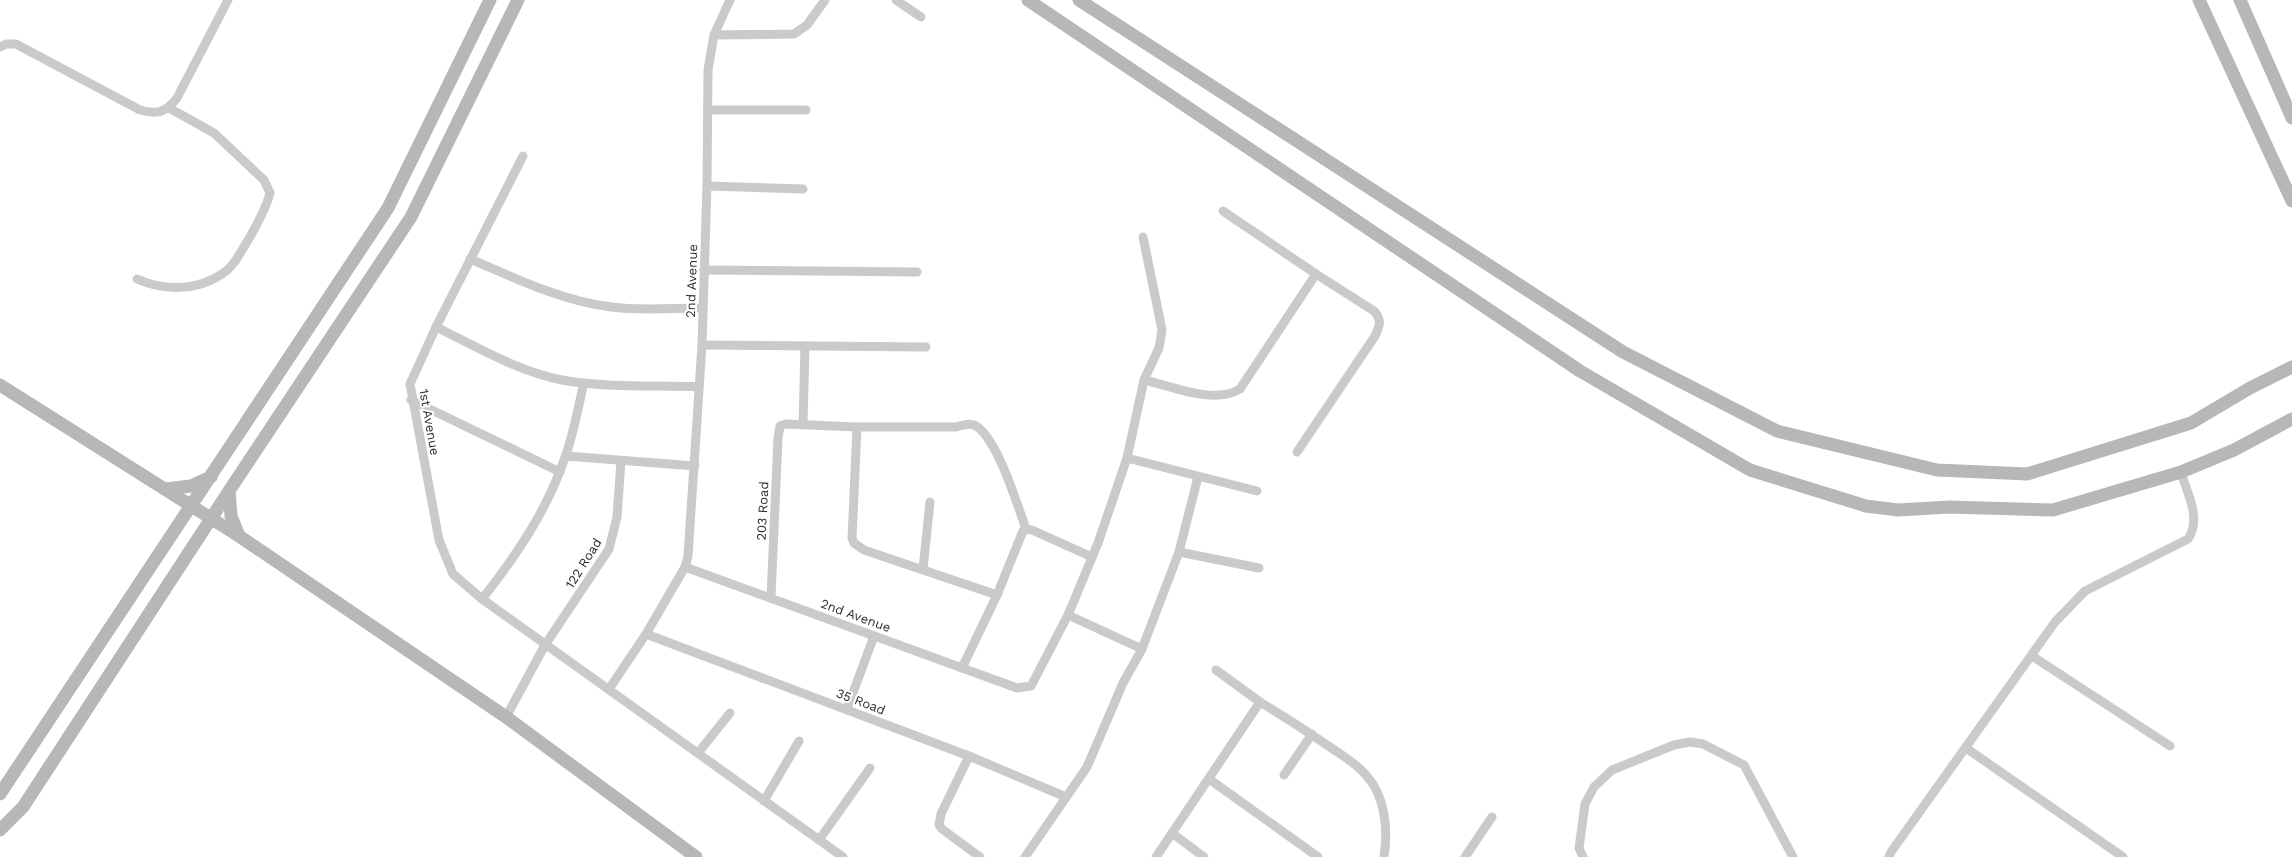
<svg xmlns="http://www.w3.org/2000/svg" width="2292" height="857" viewBox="0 0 2292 857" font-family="'Work Sans',sans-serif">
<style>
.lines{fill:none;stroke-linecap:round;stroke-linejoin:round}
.street{stroke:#cacaca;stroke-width:9}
.secondary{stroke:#b7b7b7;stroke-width:13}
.labels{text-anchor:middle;stroke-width:4;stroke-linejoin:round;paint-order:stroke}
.street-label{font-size:13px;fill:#2d2d2d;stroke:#fff}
</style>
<rect width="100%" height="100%" fill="#fff"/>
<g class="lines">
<g class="street">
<polyline points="896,0 921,17"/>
<polyline points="714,35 794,34 807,25 825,0"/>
<path d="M0 47 6 44H16L140 110C158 115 166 112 177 98L228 0"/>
<polyline points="708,110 806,110"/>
<polyline points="523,156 436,327 410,384 439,540 453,574 482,599 843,857"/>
<polyline points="707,186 803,189"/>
<path d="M1223 211 1316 274 1374 311C1382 320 1380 325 1375 336L1297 452"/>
<path d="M470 259C515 278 562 301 611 307 640 311 672 308 702 308"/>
<polyline points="704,270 917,272"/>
<path d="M137 279C164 291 197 291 222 274 235 266 242 249 250 237 258 222 266 209 270 193L264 180 214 133 169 108"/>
<path d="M436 327C477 347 517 371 562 380 606 388 654 385 699 387"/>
<polyline points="702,345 926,347"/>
<path d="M1144 380C1172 386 1214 405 1240 389L1316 274"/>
<polyline points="411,400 560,472"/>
<polyline points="803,425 805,346"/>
<polyline points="857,427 852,538 854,543 864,550 997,595"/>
<polyline points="566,456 695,466"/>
<polyline points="1127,458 1257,491"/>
<polyline points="1179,552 1259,568"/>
<polyline points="685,567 1017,688 1031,686 1068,615 1098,543 1127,458 1144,380 1159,348 1162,330 1143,237"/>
<polyline points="923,569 930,502"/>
<path d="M771 597 778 438 780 426 786 424 857 427H956C963 425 968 423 974 425 996 434 1018 507 1026 529"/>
<path d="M482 599C516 556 548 509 565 457 574 433 578 407 584 383"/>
<polyline points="1068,615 1142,649"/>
<polyline points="646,634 969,756 1066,797"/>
<polyline points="2032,656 2170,746"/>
<polyline points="962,668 997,595 1023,531 1026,529 1032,530 1092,557"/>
<polyline points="609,689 646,634 685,567 688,556 702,345 707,186 708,70 714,35 730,0"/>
<path d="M1260 702C1283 716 1305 730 1327 745 1340 754 1356 763 1366 775 1386 797 1388 830 1384 857"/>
<polyline points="847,709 874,636"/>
<polyline points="506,717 545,645 609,549 617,517 621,461"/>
<polyline points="1966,748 2123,857"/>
<polyline points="698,753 730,713"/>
<polyline points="969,756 941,814 939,825 942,829 980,857"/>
<polyline points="1284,775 1312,734"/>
<polyline points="1209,779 1318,857"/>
<polyline points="764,801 799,741"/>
<polyline points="1172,833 1204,857"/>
<polyline points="819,840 870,768"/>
<polyline points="1025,857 1087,767 1123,683 1142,649 1179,552 1198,477"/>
<polyline points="1156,857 1260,702 1216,670"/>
<polyline points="1465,857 1492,817"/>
<polyline points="1583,857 1579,848 1585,804 1594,787 1612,770 1674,745 1690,742 1703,744 1744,765 1793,857"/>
<path d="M1889 857 1891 852 2055 622 2085 591 2188 539C2202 519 2187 493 2181 472"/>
</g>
<g class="secondary">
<polyline points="1028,0 1580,371 1750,470 1866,506 1898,510 1950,507 2053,510 2181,472 2234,450 2292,419"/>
<polyline points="1079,0 1623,352 1777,431 1937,470 2027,474 2191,423 2250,388 2292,367"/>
<polyline points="2199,0 2292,201"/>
<polyline points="2240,0 2292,118"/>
<polyline points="0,385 239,536 506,717 696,857"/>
<polyline points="166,489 191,486 211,477"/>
<polyline points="229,491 231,516 239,536"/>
<polyline points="0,794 388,208 490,0"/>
<polyline points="0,830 23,807 229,491 411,217 518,0"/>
</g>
</g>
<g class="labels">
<g class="street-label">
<text transform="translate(691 281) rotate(-88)" y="5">2nd Avenue</text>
<text transform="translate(430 422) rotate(80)" y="5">1st Avenue</text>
<text transform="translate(762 511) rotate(-87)" y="5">203 Road</text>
<text transform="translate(583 563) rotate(-58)" y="5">122 Road</text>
<text transform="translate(856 615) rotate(20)" y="5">2nd Avenue</text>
<text transform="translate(861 701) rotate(21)" y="5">35 Road</text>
</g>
</g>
</svg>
